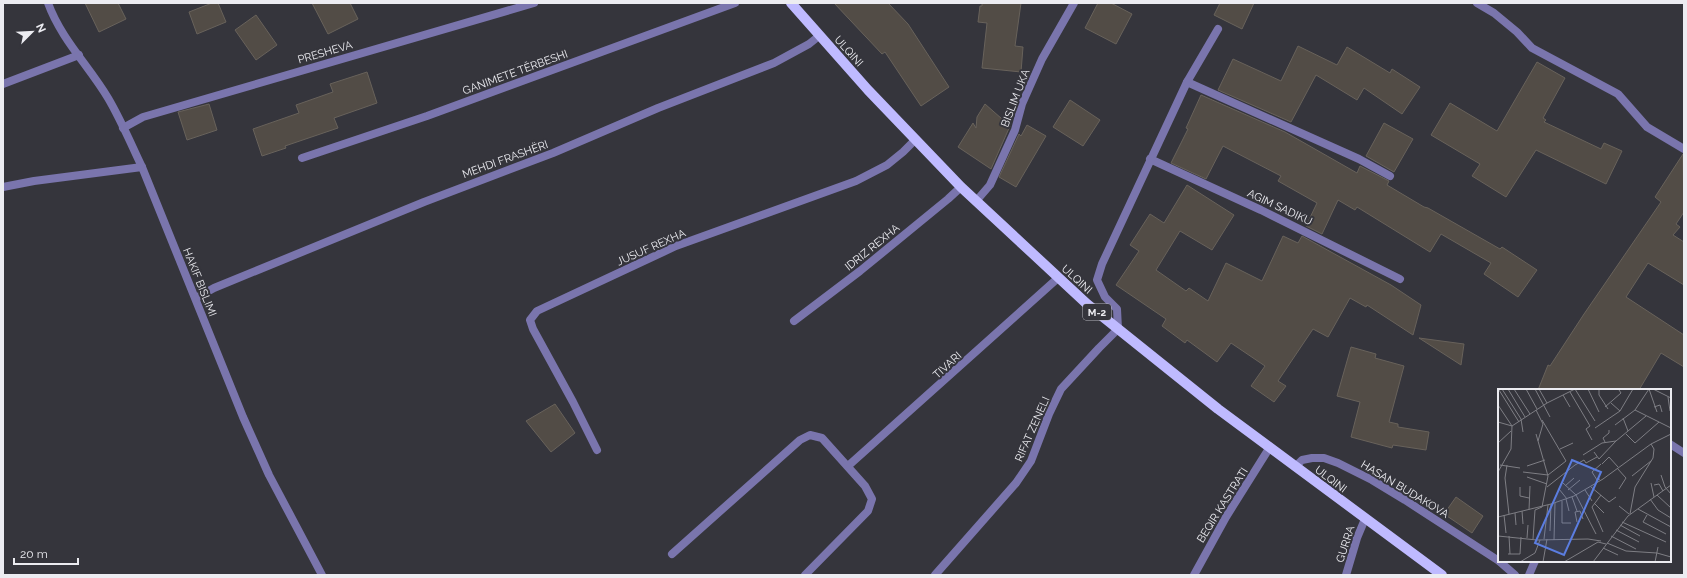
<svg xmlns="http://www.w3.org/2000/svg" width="1687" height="578" viewBox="0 0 1687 578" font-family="Raleway,sans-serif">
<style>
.building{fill:#524c46;stroke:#68625b}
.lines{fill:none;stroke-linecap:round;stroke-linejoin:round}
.minor{stroke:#7a75ad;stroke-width:8}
.primary{stroke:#bfbaff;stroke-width:10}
.labels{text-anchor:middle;stroke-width:4;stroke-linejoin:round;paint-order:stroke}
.shield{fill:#35353c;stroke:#b5b5bb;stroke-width:1}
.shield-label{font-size:10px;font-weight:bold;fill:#ececf1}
.street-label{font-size:11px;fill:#ececf1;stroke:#35353c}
.inset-road{fill:none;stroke:#7e7e84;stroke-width:1}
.view{fill:#5b7de0;fill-opacity:0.15;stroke:#5b7de0;stroke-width:2}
.inset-edge{fill:none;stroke:#ececf1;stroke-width:2}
</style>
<rect width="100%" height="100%" fill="#35353c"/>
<g class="building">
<polygon points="85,3 118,3 126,19 99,32"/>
<polygon points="212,3 218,3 226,22 197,34 189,12"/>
<polygon points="312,3 350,3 358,19 328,34"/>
<polygon points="834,3 888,3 908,24 949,87 921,106 885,52 882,54"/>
<polygon points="982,3 1021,3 1015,46 1023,47 1021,72 982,68 987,23 978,22 980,6 982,6"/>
<polygon points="1098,3 1111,3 1132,14 1116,44 1085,28"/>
<polygon points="1220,3 1254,3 1242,29 1214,15"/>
<polygon points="256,15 277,45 256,60 235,30"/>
<polygon points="1298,46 1337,65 1347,47 1390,73 1392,69 1420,87 1402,114 1364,88 1357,100 1316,75 1291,122 1218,90 1233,59 1281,81"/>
<polygon points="1537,62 1565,78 1543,118 1546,120 1544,122 1601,149 1604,143 1622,151 1606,184 1536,150 1506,197 1472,176 1480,164 1431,135 1450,103 1497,131"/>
<polygon points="367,72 377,103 334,118 338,128 285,146 286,148 262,156 253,129 299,113 296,105 333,92 330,84"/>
<polygon points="1201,95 1285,132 1357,173 1360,166 1389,181 1387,185 1424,207 1428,208 1500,249 1502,247 1537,270 1518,297 1484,274 1491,263 1441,234 1430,252 1357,207 1355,210 1338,200 1322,234 1306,226 1317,203 1278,181 1281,176 1223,146 1206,179 1171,163 1188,129 1186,128"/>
<polygon points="1070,100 1100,120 1083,146 1053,127"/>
<polygon points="209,104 217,130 187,140 178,112"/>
<polygon points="985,104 1010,126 991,169 958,147 973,123 976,128 977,117"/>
<polygon points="1384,123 1413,139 1394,172 1366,156"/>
<polygon points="1027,125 1046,136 1016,187 999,177 1019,134 1021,136"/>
<polygon points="1683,154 1684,212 1676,224 1680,227 1673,235 1684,242 1684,285 1648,263 1626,297 1684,335 1684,367 1661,353 1639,390 1538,390 1548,365 1550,366 1584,314 1661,202 1655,197"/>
<polygon points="1187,185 1234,215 1212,250 1180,231 1156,270 1186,291 1189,288 1208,301 1226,263 1262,281 1283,236 1298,243 1302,236 1391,285 1421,305 1413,335 1367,305 1366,307 1350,298 1328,337 1313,329 1278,381 1286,386 1274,402 1251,386 1265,366 1231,343 1217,362 1187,340 1185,343 1162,326 1166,319 1116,285 1139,251 1130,245 1150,214 1164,223"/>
<polygon points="1419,338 1464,344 1461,365"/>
<polygon points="1351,347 1376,354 1375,358 1404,366 1389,422 1398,424 1398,427 1429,432 1426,450 1393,445 1392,448 1351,437 1360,402 1337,396"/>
<polygon points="555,404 575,433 551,452 526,421"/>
<polygon points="1456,497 1483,516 1472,533 1444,514"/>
</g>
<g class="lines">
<g class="minor">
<path d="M48 3C61 39 89 66 108 98 121 120 131 144 142 167L243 417 269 475 322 575"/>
<polyline points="1477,3 1494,13 1517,32 1532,48 1618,94 1647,127 1684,149"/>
<polyline points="1187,82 1359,159 1390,176"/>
<polyline points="3,84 79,55"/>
<polyline points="123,128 143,117 534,3"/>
<polyline points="302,158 427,116 735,3"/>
<polyline points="1150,159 1261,210 1400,279"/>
<polyline points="3,187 34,181 142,167"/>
<polyline points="977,200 990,185 1015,130 1022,104 1042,59 1074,3"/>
<polyline points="196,298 214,288 424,202 553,153 658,108 774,63 809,44 819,36"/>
<polyline points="794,321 860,271 948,199 961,187"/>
<polyline points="1670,444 1684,453"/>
<polyline points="597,450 573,402 533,329 530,320 537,311 676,246 856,181 887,165 903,152 915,140"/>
<polyline points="848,466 1058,278"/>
<polyline points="1295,467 1302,460 1312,458 1324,458 1338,463 1372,480 1405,500 1499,561"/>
<polyline points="672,554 800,440 810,435 822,438 865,486 872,499 868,511 805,575"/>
<polyline points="1499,561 1515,575"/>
<polyline points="935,575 1016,483 1031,461 1049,414 1061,389 1099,348 1118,329 1117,309 1105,297 1097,280 1102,264 1187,82 1218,29"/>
<polyline points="1194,575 1226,517 1270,447"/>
<polyline points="1346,575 1357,538 1365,519"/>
<polyline points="1529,575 1535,561"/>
</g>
<polyline class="primary" points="791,3 868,90 961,187 1087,304 1218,409 1442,575"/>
</g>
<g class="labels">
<rect class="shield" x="1083" y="304" width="28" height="16" rx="3"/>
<g class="shield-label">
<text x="1097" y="316">M-2</text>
</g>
<g class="street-label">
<text transform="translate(849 51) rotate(48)" y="4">ULQINI</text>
<text transform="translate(325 52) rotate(-16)" y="4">PRESHEVA</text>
<text transform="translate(515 72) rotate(-20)" y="4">GANIMETE TËRBESHI</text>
<text transform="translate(1015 98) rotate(-69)" y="4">BISLIM UKA</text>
<text transform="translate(505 159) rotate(-20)" y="4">MEHDI FRASHËRI</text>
<text transform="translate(1280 207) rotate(25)" y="4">AGIM SADIKU</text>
<text transform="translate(651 247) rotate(-24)" y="4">JUSUF REXHA</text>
<text transform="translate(872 247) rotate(-39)" y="4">IDRIZ REXHA</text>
<text transform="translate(1077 279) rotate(42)" y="4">ULQINI</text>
<text transform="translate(200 282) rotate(68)" y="4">HAKIF BISLIMI</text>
<text transform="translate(947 365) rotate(-42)" y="4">TIVARI</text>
<text transform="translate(1032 429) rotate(-66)" y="4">RIFAT ZENELI</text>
<text transform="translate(1331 479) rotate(37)" y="4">ULQINI</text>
<text transform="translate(1405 489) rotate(31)" y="4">HASAN BUDAKOVA</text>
<text transform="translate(1222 505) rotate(-58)" y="4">BEQIR KASTRATI</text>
<text transform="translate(1345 544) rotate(-72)" y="4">GURRA</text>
</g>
</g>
<g transform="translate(1498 389)">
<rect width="173" height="173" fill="#35353c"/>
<path class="inset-road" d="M4 0 23 30 25 43M10 0 27 28M16 0 32 25M28 0 39 20M37 0 52 28M41 0 49 14M90 0 101 23M101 0V6L110 20M151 0 159 23M155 0 173 9M1 1 21 33M72 3 92 37 88 40 94 51M65 6 72 18M170 8 172 22M113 14 122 22M0 16 14 37M107 18 123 4 121 1M156 18 162 16 164 23M38 21 45 35 40 52M137 21 173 39M137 21 151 0M125 29 130 42M0 33 14 37M117 36 137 21M14 37 49 14 77 0 97 32M97 39 122 22 135 0M128 45 137 54 161 33M107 53 105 49 111 44V41M0 54 13 42M62 60 75 54M96 63 101 70 118 52 148 27M85 66 104 54 118 52M104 75 111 68 120 78M2 76 22 79M9 76 7 89 11 125M29 77 47 71M119 79 128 89 121 100M0 83 13 60 14 37M25 83 50 86 68 72 44 31M163 86 167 98 173 105M134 87 153 72M29 88 49 95M102 90 99 91 94 83 103 75M65 94 78 106 98 145M153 94 156 108M156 96 161 95 165 102M67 97 76 89M22 98V107L31 109M49 98 77 76 86 71 88 74 99 68M93 98 111 113 118 108M61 100 69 110M70 101 82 91M87 101 94 112M103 106 94 118 105 143M159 106 173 119M74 108 79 122M68 110 71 122M152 110 160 121 173 129M64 112V134H73M96 114 106 124M121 117 131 125M140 120 173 138M31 121 32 97M24 122 25 135M17 124 18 136M132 125 137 98 155 69 156 60 153 55M6 126 8 144M149 126 145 133 168 145M0 128 53 115 76 107 105 90 153 55 173 45M79 133 77 123 82 122 85 130M124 133 168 153M122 136 142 147M118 141 141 153M52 142 53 115M0 147 39 151 90 150 103 152M11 147 12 165M113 147 138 160M29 149 30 136M35 150 37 121 44 118 50 87 38 45M46 150 50 116M56 151 57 114M109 154 128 162 159 164 173 168M105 159 120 166M10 165H22L23 148M22 173 37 164 42 151M45 173 49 150M66 173 100 153 108 155M95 173 130 127 173 96M157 173 160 158"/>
<path class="view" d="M74 71 103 83 66 166 37 154Z"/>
<rect width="173" height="173" class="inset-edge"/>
</g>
<rect width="1687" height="578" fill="none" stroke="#ececf1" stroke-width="8"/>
<g transform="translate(32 32) rotate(66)" stroke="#35353c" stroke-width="3" paint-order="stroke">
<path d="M0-3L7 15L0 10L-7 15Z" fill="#ececf1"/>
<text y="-6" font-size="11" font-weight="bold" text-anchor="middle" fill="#ececf1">N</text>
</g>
<path d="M14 558v6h64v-6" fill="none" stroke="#ececf1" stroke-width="2"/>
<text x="20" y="558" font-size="12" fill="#ececf1" stroke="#35353c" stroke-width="3" paint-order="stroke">20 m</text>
</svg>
